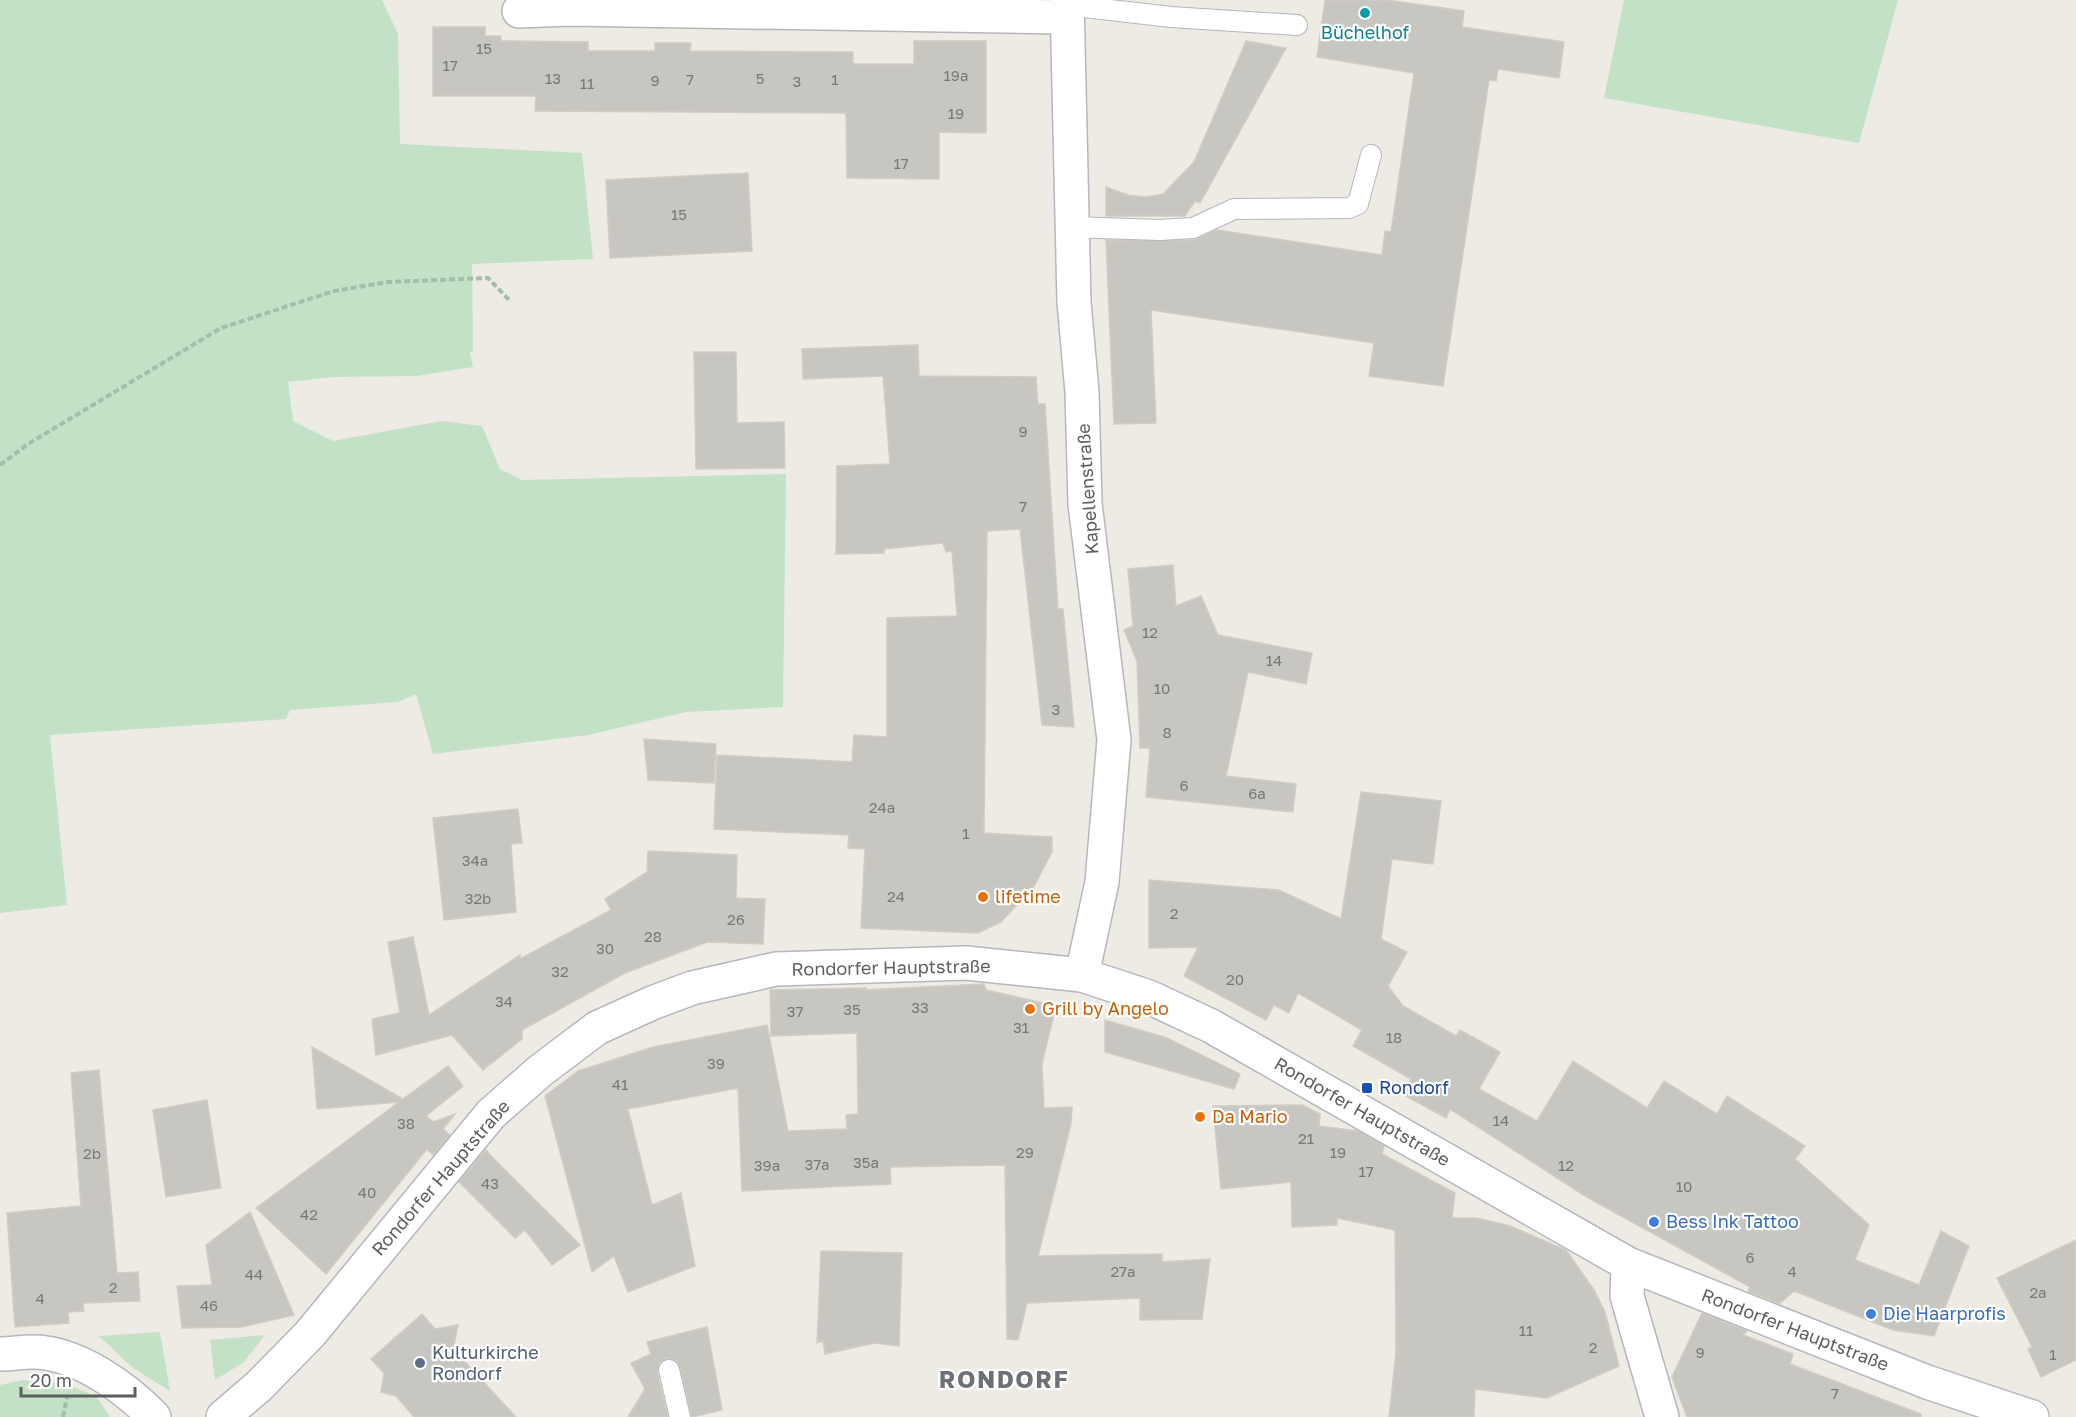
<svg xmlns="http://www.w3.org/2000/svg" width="2076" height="1417" viewBox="0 0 2076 1417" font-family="'Golos Text',sans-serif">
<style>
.green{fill:#c3e1c6}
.building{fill:#c8c6c1;stroke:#d0cdc3;stroke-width:1.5}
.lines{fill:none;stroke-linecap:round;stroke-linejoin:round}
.lane-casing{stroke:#b4b6b9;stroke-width:22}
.street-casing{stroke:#b4b6b9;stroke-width:36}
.secondary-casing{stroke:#b5b7bc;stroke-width:36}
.path{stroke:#9dc1aa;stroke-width:4;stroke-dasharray:6 3;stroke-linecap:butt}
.lane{stroke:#fff;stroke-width:20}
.street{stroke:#fff;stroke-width:33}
.secondary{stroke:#fff;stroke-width:33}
.culture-dot{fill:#0f9aa8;stroke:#fff;stroke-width:2}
.food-dot{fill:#e8710a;stroke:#fff;stroke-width:2}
.transit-dot{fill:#1a4fb4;stroke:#fff;stroke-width:2}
.shop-dot{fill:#3f7fe0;stroke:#fff;stroke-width:2}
.service-dot{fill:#5c6f8a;stroke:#fff;stroke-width:2}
.labels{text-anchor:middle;stroke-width:4.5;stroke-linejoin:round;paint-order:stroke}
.number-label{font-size:15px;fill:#77787a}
.culture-label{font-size:18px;fill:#0d838f;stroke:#fff}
.street-label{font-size:18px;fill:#5c5e63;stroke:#fff}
.food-label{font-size:18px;fill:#c56008;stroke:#fff;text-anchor:start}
.transit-label{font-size:18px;fill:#164399;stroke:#fff;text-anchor:start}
.shop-label{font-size:18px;fill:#366cbe;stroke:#fff;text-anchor:start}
.service-label{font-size:18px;fill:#4e5e75;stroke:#fff;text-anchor:start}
.district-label{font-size:24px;font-weight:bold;letter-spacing:1.5px;fill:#6d7074;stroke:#fff}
</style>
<rect width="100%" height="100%" fill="#edebe4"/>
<g class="green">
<polygon points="0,0 382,0 398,34 400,144 582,153 593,259 472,264 473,351 470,352 473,367 416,376 333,377 288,382 293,421 333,441 441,421 482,426 500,469 522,480 786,474 783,707 686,712 588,735 433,754 416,694 398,702 290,710 286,719 50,735 67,905 0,913"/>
<polygon points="1624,0 1898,0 1859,143 1604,98"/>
<polygon points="160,1332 170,1391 133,1368 99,1336"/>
<polygon points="265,1335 244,1362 215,1380 210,1340"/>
<polygon points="23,1380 67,1384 97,1397 110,1417 0,1417 0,1385"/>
</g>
<g class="building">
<polygon points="1325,0 1387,0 1464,11 1462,27 1564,42 1559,78 1498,69 1496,81 1489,80 1443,386 1369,376 1374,343 1151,310 1156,423 1114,424 1106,240 1194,240 1217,230 1382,255 1385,231 1391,232 1414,73 1317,57"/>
<polygon points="433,27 485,27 485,36 501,36 501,41 588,42 588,51 655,51 655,43 691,43 690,51 853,52 853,64 914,64 914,41 986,41 986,133 939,132 939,179 847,178 846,113 535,111 536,96 433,96"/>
<polygon points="1246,41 1286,48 1200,203 1195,201 1185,216 1106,216 1106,187 1128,195 1145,197 1163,194 1194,162"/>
<polygon points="748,173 752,251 610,258 606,180"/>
<polygon points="918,345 919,376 1036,377 1038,404 1045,404 1058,609 1063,609 1074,727 1042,725 1020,529 987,531 984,833 1052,837 1052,852 1033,888 1001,922 978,933 861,928 865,849 848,848 849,835 714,829 717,755 852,762 854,735 887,737 887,618 957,616 952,551 946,552 943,543 884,549 884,553 836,554 837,466 890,464 883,376 803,379 802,349"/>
<polygon points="694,352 736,352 737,423 784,422 785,468 696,469"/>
<polygon points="1173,565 1176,606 1201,596 1218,635 1312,653 1306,684 1248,672 1226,776 1296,784 1293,812 1146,797 1150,748 1140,748 1137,661 1124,630 1133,626 1128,569"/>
<polygon points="644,739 716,744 714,783 648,780"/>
<polygon points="1361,792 1441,801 1433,864 1392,859 1381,939 1407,952 1388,986 1403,1006 1456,1036 1460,1030 1500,1052 1479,1089 1537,1121 1573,1061 1647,1108 1664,1081 1717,1114 1727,1096 1805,1146 1795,1159 1869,1225 1855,1260 1919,1285 1941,1231 1969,1246 1934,1336 1893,1330 1794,1291 1779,1304 1748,1291 1750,1287 1585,1196 1450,1109 1446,1118 1402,1094 1411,1079 1353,1046 1362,1030 1298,993 1289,1013 1274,1005 1266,1020 1184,976 1198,947 1149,948 1149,880 1279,890 1341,919"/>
<polygon points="518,809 522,843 511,844 516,912 444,920 433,818"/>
<polygon points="648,851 737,855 736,898 765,899 763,944 707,942 625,973 522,1030 522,1039 483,1070 452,1035 376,1055 372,1019 400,1013 388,942 413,937 429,1015 520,955 520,959 611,910 605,899 647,872"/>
<polygon points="984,984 986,990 1056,1006 1042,1064 1044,1108 1072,1107 1071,1124 1038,1256 1162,1254 1162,1262 1210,1259 1202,1319 1140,1320 1140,1298 1027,1303 1018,1340 1007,1339 1005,1165 890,1167 891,1184 742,1191 738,1088 628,1109 652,1205 681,1193 695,1266 628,1292 614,1256 592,1272 545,1096 578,1071 653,1047 767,1025 788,1131 847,1129 846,1115 858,1114 857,1033 771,1036 770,990 867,988 863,990"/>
<polygon points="1105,1020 1167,1038 1240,1074 1234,1089 1105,1052"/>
<polygon points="312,1047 403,1099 448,1066 463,1086 426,1116 433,1122 455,1114 443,1129 450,1135 433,1155 427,1149 326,1274 256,1208 399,1102 317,1109"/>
<polygon points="99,1070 117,1273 138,1272 140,1301 83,1303 84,1311 68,1312 69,1323 15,1327 7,1213 81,1206 71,1073"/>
<polygon points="207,1100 221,1188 166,1197 153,1110"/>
<polygon points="1302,1105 1320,1114 1319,1126 1358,1131 1384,1146 1382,1154 1455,1193 1452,1218 1477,1218 1510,1226 1566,1250 1594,1290 1605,1312 1619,1366 1547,1398 1475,1389 1474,1417 1389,1417 1396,1352 1395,1230 1337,1218 1337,1225 1292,1227 1291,1182 1221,1189 1213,1106"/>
<polygon points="486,1150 495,1160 580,1245 552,1265 525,1230 515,1238 459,1182"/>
<polygon points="250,1212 294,1315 242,1327 182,1328 177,1286 212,1285 206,1245"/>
<polygon points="2076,1240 2076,1360 2041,1377 2028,1349 2032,1347 1997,1278"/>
<polygon points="821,1251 902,1253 899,1346 874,1343 825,1354 823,1341 817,1343"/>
<polygon points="1702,1313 1747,1331 1743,1335 1793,1354 1790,1364 1921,1414 1921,1417 1687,1417 1672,1377"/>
<polygon points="422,1314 435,1329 458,1325 453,1349 516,1417 414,1417 396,1396 381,1392 384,1373 371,1359"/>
<polygon points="707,1327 722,1410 692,1417 680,1367 677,1361 667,1358 660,1362 657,1372 668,1417 628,1417 645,1389 631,1363 651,1354 647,1342"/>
</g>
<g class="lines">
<g class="lane-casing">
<g id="lane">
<polyline points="1067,5 1171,17 1297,25"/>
<polyline points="1071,227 1160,230 1193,228 1234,209 1349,208 1358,204 1371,155"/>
<polyline points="669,1370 680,1417"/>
</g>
</g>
<g class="street-casing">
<g id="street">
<polyline points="519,11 569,9 1066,17"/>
<polyline points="1628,1264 1627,1296 1662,1417"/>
<path d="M0 1354C11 1354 22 1352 33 1352 76 1352 125 1387 154 1417"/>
</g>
</g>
<g class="secondary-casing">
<g id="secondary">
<polyline points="1067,0 1074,302 1082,392 1085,504 1114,740 1102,882 1082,975"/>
<polyline points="223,1417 259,1386 310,1334 491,1114 540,1071 597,1028 652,1003 692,988 776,969 966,963 1082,975 1149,997 1211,1026 1628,1264 1927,1382 2032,1417"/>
</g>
</g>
<g class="path">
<polyline points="0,465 28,444 221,328 334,291 388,282 488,278 511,302"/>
<polyline points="63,1417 67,1397"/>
</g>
<use href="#lane" class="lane"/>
<use href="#street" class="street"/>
<use href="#secondary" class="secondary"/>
</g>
<circle class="culture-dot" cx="1365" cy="13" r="6"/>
<g class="food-dot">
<circle cx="983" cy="897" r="6"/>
<circle cx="1030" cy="1009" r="6"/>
<circle cx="1200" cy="1117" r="6"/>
</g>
<rect class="transit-dot" x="1361" y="1082" width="12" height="12" rx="3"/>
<g class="shop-dot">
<circle cx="1654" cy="1222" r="6"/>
<circle cx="1871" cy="1314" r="6"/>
</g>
<circle class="service-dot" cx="420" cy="1363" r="6"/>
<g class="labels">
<g class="number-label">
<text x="484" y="54">15</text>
<text x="450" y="71">17</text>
<text x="956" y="81">19a</text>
<text x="553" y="84">13</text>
<text x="760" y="84">5</text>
<text x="690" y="85">7</text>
<text x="835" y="85">1</text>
<text x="655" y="86">9</text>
<text x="797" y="87">3</text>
<text x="587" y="89">11</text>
<text x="956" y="119">19</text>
<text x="901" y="169">17</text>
<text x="679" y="220">15</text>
<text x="1023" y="437">9</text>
<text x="1023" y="512">7</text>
<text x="1150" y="638">12</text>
<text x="1274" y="666">14</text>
<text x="1162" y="694">10</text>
<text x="1056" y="715">3</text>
<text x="1167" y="738">8</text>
<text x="1184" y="791">6</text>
<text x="1257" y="799">6a</text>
<text x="882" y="813">24a</text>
<text x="966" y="839">1</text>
<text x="475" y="866">34a</text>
<text x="896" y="902">24</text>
<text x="478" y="904">32b</text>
<text x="1174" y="919">2</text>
<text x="736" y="925">26</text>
<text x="653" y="942">28</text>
<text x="605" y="954">30</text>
<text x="560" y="977">32</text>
<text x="1235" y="985">20</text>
<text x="504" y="1007">34</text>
<text x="920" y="1013">33</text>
<text x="852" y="1015">35</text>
<text x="795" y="1017">37</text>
<text x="1021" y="1033">31</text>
<text x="1394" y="1043">18</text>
<text x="716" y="1069">39</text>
<text x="620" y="1090">41</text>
<text x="1501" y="1126">14</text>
<text x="406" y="1129">38</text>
<text x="1306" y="1144">21</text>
<text x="1025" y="1158">29</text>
<text x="1338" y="1158">19</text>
<text x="92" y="1159">2b</text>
<text x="866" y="1168">35a</text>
<text x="817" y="1170">37a</text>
<text x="767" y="1171">39a</text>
<text x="1566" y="1171">12</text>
<text x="1366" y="1177">17</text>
<text x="490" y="1189">43</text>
<text x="1684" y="1192">10</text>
<text x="367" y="1198">40</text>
<text x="309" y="1220">42</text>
<text x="1750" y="1263">6</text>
<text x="1123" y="1277">27a</text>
<text x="1792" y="1277">4</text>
<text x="254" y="1280">44</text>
<text x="113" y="1293">2</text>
<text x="2038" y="1298">2a</text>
<text x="40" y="1304">4</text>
<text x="209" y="1311">46</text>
<text x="1526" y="1336">11</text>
<text x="1593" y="1353">2</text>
<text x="1700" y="1358">9</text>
<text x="2053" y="1360">1</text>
<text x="1835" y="1399">7</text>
</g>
<g class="culture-label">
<text x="1365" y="39">Büchelhof</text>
</g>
<g class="street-label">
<text transform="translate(1088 489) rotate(-94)" y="6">Kapellenstraße</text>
<text transform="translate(891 968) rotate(-1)" y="6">Rondorfer Hauptstraße</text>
<text transform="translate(1362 1112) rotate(30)" y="6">Rondorfer Hauptstraße</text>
<text transform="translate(441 1178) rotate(-49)" y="6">Rondorfer Hauptstraße</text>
<text transform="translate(1795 1330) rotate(21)" y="6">Rondorfer Hauptstraße</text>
</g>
<g class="food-label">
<text x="995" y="903">lifetime</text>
<text x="1042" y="1015">Grill by Angelo</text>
<text x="1212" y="1123">Da Mario</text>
</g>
<g class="transit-label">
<text x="1379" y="1094">Rondorf</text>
</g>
<g class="shop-label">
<text x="1666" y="1228">Bess Ink Tattoo</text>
<text x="1883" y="1320">Die Haarprofis</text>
</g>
<g class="service-label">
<text x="432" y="1359">Kulturkirche<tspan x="432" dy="21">Rondorf</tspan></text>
</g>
<g class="district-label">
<text x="1004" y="1388">RONDORF</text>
</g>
</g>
<path d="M21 1387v9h114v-9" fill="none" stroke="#5c5e63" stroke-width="3"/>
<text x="30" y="1387" font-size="18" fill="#5c5e63" stroke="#ffffff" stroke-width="4.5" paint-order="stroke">20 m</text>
</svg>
